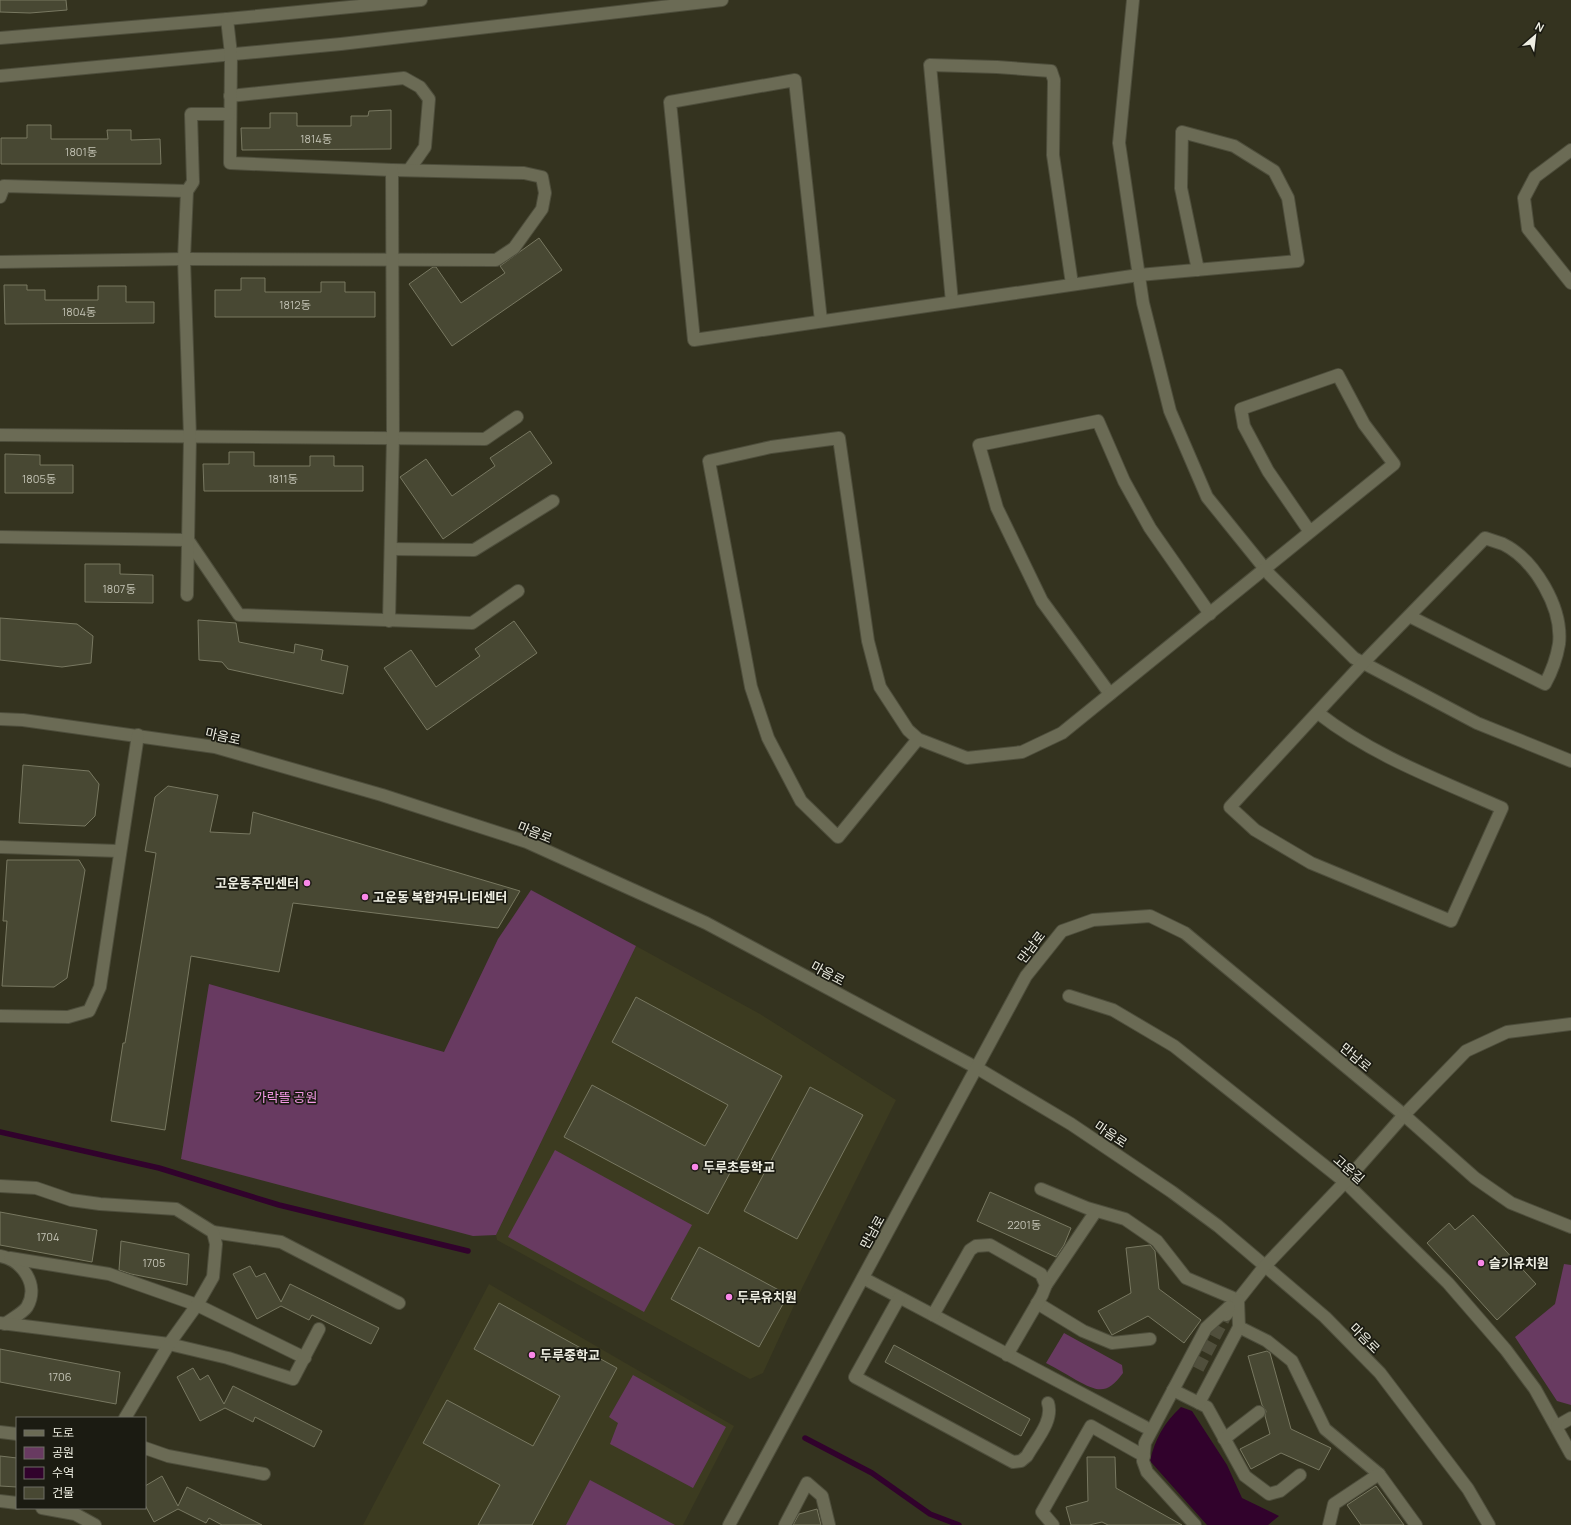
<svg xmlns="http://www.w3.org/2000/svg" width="1571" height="1525" viewBox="0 0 1571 1525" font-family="Manrope,'Noto Sans KR',sans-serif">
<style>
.built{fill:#3c3b20}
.green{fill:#683a61}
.water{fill:#31022c}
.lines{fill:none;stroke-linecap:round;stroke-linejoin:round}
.stream{stroke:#31022c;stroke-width:5.5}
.building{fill:#484833;stroke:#787861}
.minor-tunnel{stroke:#504f3c;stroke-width:12;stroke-dasharray:12 6;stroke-linecap:butt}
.minor-casing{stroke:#4e4e3c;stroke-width:14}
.minor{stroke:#6b6b55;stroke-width:12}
.poi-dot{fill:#f987e8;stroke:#1b1b12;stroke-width:1.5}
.labels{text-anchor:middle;stroke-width:3.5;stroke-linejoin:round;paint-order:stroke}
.number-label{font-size:11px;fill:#c4c4b6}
.street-label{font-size:13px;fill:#eeeee2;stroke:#1b1b12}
.poi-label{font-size:13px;font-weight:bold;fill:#eeeee2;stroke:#1b1b12;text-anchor:start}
.park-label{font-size:13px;fill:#f599e6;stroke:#1b1b12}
</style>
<rect width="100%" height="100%" fill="#34331f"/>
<g class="built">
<polygon points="636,946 760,1014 896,1100 803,1286 763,1373 750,1379 497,1240 496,1235"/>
<polygon points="489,1284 734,1426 683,1525 363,1525"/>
</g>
<g class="green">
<polygon points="531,890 636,946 496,1235 473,1236 181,1159 209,984 444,1052 498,939"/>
<polygon points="555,1150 692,1225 644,1312 508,1237"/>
<polygon points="1564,1264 1571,1265 1571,1405 1557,1401 1515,1337 1555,1304"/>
<path d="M1064 1333 1122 1365 1123 1373C1107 1395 1098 1392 1076 1380 1066 1374 1056 1368 1046 1363Z"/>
<polygon points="633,1375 726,1427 693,1488 610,1444 618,1423 609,1417"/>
<polygon points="590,1480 675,1525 566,1525"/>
</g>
<path class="water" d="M1181 1407 1192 1411 1227 1465 1242 1498 1279 1516 1268 1525H1207L1150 1461C1155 1439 1164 1423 1181 1407Z"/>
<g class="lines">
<g class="stream">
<polyline points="0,1132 159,1168 279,1205 468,1251"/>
<polyline points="805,1438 872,1473 930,1514 959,1525"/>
</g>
</g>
<g class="building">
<polygon points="0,0 66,0 67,10 30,13 0,12"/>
<polygon points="391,110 391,149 242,150 241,128 270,128 270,113 297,113 297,126 351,126 351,116 368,116 369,111"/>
<polygon points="27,125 51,125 51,139 108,139 107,130 131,130 131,140 160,139 161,164 1,164 1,138 27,138"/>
<polygon points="539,238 562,270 452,346 409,284 433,267 436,267 461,303 505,273 500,266"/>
<polygon points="241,278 265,278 265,292 321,292 321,282 345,282 345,292 375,292 375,317 215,317 215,290 241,290"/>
<polygon points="4,285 27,285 27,290 45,290 45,300 98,300 98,286 126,286 126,302 154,302 154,323 5,324"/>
<polygon points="530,431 552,463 443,539 400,477 426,459 452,496 495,466 490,458"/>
<polygon points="229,452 254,452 254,466 310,466 310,456 334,456 334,466 363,466 363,491 204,491 203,464 229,464"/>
<polygon points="5,454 40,455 40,465 73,465 73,493 5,493"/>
<polygon points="85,564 120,564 120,574 153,575 153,603 85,602"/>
<polygon points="0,618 77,624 93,636 91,663 62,667 0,660"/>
<polygon points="198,620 236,623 239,642 294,653 295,644 323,650 321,660 348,666 343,694 228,669 222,662 199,660"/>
<polygon points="514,621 537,653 427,730 384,668 411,650 436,687 480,656 475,649"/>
<polygon points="23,765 89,771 99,784 95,816 85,826 19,823"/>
<polygon points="168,786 218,795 210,832 250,834 253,812 520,891 498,928 293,903 279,972 191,956 165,1130 111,1121 123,1043 125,1043 156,853 145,851 155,797"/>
<polygon points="7,860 79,860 85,870 67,978 54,987 2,986 7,921 3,921"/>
<polygon points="636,997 782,1076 708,1214 564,1137 592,1085 705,1146 728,1105 612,1042"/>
<polygon points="810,1087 863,1115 797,1239 744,1211"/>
<polygon points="990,1192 1071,1228 1064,1245 1056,1257 977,1221"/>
<polygon points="0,1212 97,1230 92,1262 0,1245"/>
<polygon points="1473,1215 1536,1284 1497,1320 1427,1243 1449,1223 1455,1230"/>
<polygon points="121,1241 189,1254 187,1285 131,1274 119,1270"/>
<polygon points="1150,1245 1155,1251 1159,1289 1201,1320 1184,1343 1148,1316 1112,1335 1098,1311 1131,1293 1126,1248"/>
<polygon points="699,1247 788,1295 759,1347 671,1299"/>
<polygon points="250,1266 256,1277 265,1273 281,1302 290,1284 379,1328 371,1344 312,1315 309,1320 281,1306 257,1319 233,1274"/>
<polygon points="499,1303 617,1368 532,1525 478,1525 500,1485 423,1443 447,1400 533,1446 560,1396 474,1349"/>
<polygon points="894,1345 1030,1419 1021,1436 885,1362"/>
<polygon points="0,1349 120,1372 116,1404 0,1382"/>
<polygon points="1267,1351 1270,1353 1291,1429 1331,1448 1319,1470 1281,1453 1251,1469 1240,1449 1270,1434 1265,1416 1266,1411 1262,1405 1248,1356"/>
<polygon points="193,1368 200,1380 208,1375 224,1404 233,1386 322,1431 314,1447 255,1417 253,1422 225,1408 200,1421 177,1377"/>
<polygon points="0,1456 17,1458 17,1487 0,1486"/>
<polygon points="1087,1457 1115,1457 1116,1488 1182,1525 1108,1525 1102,1522 1089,1525 1071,1525 1066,1507 1088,1501"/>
<polygon points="162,1476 178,1506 187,1487 262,1525 222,1525 209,1518 206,1523 178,1509 154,1522 145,1505 145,1486"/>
<polygon points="1376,1486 1404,1525 1361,1525 1347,1505"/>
<polygon points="817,1509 821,1525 793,1525 799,1514"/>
</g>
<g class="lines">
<polyline class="minor-tunnel" points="1198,1369 1226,1315"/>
<g class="minor-casing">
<g id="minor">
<polyline points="1133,0 1119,143 1143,303 1170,411 1207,497 1270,575 1354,658 1477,723 1571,761"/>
<polyline points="0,38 227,19 421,0"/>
<polyline points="0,76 341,44 722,0"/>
<polyline points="230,96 404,78 420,87 429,99 425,147 409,170"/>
<polyline points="1571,150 1535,177 1524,198 1528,229 1571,283"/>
<polyline points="0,197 4,186 187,191"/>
<polyline points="0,262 184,259 496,260 514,248 542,209 545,193 542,177 524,173 392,170 230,163 231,54 227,19"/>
<polyline points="952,302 930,65 997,67 1051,71 1054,80 1053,155 1072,284"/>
<polyline points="821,321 795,80 670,102 694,340 1139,275 1298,261 1288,198 1274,171 1234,146 1182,132 1181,188 1198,270"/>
<polyline points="0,435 485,439 517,417"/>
<polyline points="0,537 188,540"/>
<polyline points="188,540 239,615 472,623 518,591"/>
<polyline points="391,549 474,550 553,501"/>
<polyline points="187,595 190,437 184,259 187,191 193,182 191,114 229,114"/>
<polyline points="389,621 393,437 392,170"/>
<polyline points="1110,694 1042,601 997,508 979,445 1098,421 1124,481 1150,528 1210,614"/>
<path d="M1318 713C1373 756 1439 780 1502 808L1451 921 1311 863 1255 830 1230 807 1363 663 1485 538C1491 540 1497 542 1503 544 1535 560 1563 608 1559 644 1557 656 1551 673 1545 684L1409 616"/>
<polyline points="0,719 23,720 215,747 382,795 527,842 706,923 977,1068 1071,1124 1172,1192 1218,1226 1325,1317 1380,1373 1468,1489 1489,1525"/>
<polyline points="918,739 908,730 880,687 868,641 839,438 771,447 709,461 751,687 768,738 801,801 838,837 918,739 967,758 1022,752 1062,733 1394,464 1364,424 1338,375 1241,409 1244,426 1268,471 1310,532"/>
<polyline points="0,847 119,851"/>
<polyline points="1069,996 1113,1010 1174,1046 1345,1182 1448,1283 1506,1350 1535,1389 1571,1454"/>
<polyline points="0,1016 68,1017 89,1011 100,987 138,735"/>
<polyline points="0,1186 36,1188 71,1200 100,1204 176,1209 213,1232 281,1242 399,1303"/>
<polyline points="1041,1189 1087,1208 1125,1219 1157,1241 1186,1278 1238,1300"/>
<path d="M0 1256C22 1260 40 1285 27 1307 23 1313 11 1319 5 1324"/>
<polyline points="10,1258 109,1274 197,1305 305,1358"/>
<polyline points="863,1278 1145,1427"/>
<polyline points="1046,1285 1096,1211"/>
<path d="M899 1298 855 1377 1013 1462 1021 1461 1027 1456C1035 1441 1054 1421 1048 1403"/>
<polyline points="1037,1303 1083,1331 1112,1343 1150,1339"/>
<polyline points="933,1315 970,1250 976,1246 990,1245 1041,1274 1046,1285 1042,1295 1007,1355"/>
<polyline points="1226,1315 1264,1267 1345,1182 1404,1115 1466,1051 1507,1032 1571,1024"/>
<polyline points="0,1323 169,1344 228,1358 293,1379 319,1329"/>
<polyline points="1239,1327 1267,1341 1292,1361 1325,1429 1379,1474 1416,1525"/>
<polyline points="1173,1390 1207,1407 1245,1476 1269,1494 1280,1491 1300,1475"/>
<polyline points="1199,1403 1239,1327 1238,1300"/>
<polyline points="125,1418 169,1344 197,1305 213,1277 216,1244 213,1232"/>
<polyline points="1557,1426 1571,1418"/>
<polyline points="0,1432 17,1434"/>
<polyline points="1224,1439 1259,1412"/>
<polyline points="145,1448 168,1456 264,1474"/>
<polyline points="0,1501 17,1503"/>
<polyline points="42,1508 75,1514 95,1525"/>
<polyline points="729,1525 1026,976 1062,931 1093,920 1150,916 1185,933 1404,1115 1475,1178 1511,1203 1571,1227"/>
<polyline points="785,1525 807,1483 822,1496 829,1525"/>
<polyline points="1053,1525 1042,1512 1091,1426 1144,1456"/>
<polyline points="1195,1525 1147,1472 1143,1461 1145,1443 1206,1328 1229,1307"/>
<polyline points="1329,1525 1334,1504 1379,1474"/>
</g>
</g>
<use href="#minor" class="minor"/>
</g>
<g class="poi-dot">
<circle cx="307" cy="883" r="4"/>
<circle cx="365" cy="897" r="4"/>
<circle cx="695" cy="1167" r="4"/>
<circle cx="1481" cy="1263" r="4"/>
<circle cx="729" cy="1297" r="4"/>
<circle cx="532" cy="1355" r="4"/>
</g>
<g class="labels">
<g class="number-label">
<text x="316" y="143">1814동</text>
<text x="81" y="156">1801동</text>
<text x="295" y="309">1812동</text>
<text x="79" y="316">1804동</text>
<text x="39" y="483">1805동</text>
<text x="283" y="483">1811동</text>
<text x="119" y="593">1807동</text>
<text x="1024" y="1229">2201동</text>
<text x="48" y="1241">1704</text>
<text x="154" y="1267">1705</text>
<text x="60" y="1381">1706</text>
</g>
<g class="street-label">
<text transform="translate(223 736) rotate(13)" y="5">마음로</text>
<text transform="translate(535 832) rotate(22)" y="5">마음로</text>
<text transform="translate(1031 947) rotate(-52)" y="5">만남로</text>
<text transform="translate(828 973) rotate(28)" y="5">마음로</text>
<text transform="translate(1356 1057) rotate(40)" y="5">만남로</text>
<text transform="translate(1111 1134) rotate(34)" y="5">마음로</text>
<text transform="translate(1349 1169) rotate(41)" y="5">고운길</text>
<text transform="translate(872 1232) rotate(-61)" y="5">만남로</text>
<text transform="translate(1365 1338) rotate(45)" y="5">마음로</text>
</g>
<g class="poi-label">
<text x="299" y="888" text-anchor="end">고운동주민센터</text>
<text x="373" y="902">고운동 복합커뮤니티센터</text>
<text x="703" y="1172">두루초등학교</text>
<text x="1489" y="1268">슬기유치원</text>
<text x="737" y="1302">두루유치원</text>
<text x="540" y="1360">두루중학교</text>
</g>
<g class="park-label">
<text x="286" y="1102">가락뜰 공원</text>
</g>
</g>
<rect x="16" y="1417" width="130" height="92" fill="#1b1b12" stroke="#6f6f65"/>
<rect x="24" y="1430" width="20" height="6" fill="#6b6b55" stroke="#6f6f65"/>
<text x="52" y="1437" font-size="12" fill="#eeeee2">도로</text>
<rect x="24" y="1447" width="20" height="12" fill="#683a61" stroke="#6f6f65"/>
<text x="52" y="1457" font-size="12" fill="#eeeee2">공원</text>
<rect x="24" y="1467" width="20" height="12" fill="#31022c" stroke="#6f6f65"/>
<text x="52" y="1477" font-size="12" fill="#eeeee2">수역</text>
<rect x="24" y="1487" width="20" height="12" fill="#484833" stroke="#6f6f65"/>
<text x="52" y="1497" font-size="12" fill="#eeeee2">건물</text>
<g transform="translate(1535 36) rotate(28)" stroke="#1b1b12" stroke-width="3" paint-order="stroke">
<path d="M0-3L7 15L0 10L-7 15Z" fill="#eeeee2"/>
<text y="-6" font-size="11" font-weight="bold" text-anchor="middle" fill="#eeeee2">N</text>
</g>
</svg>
